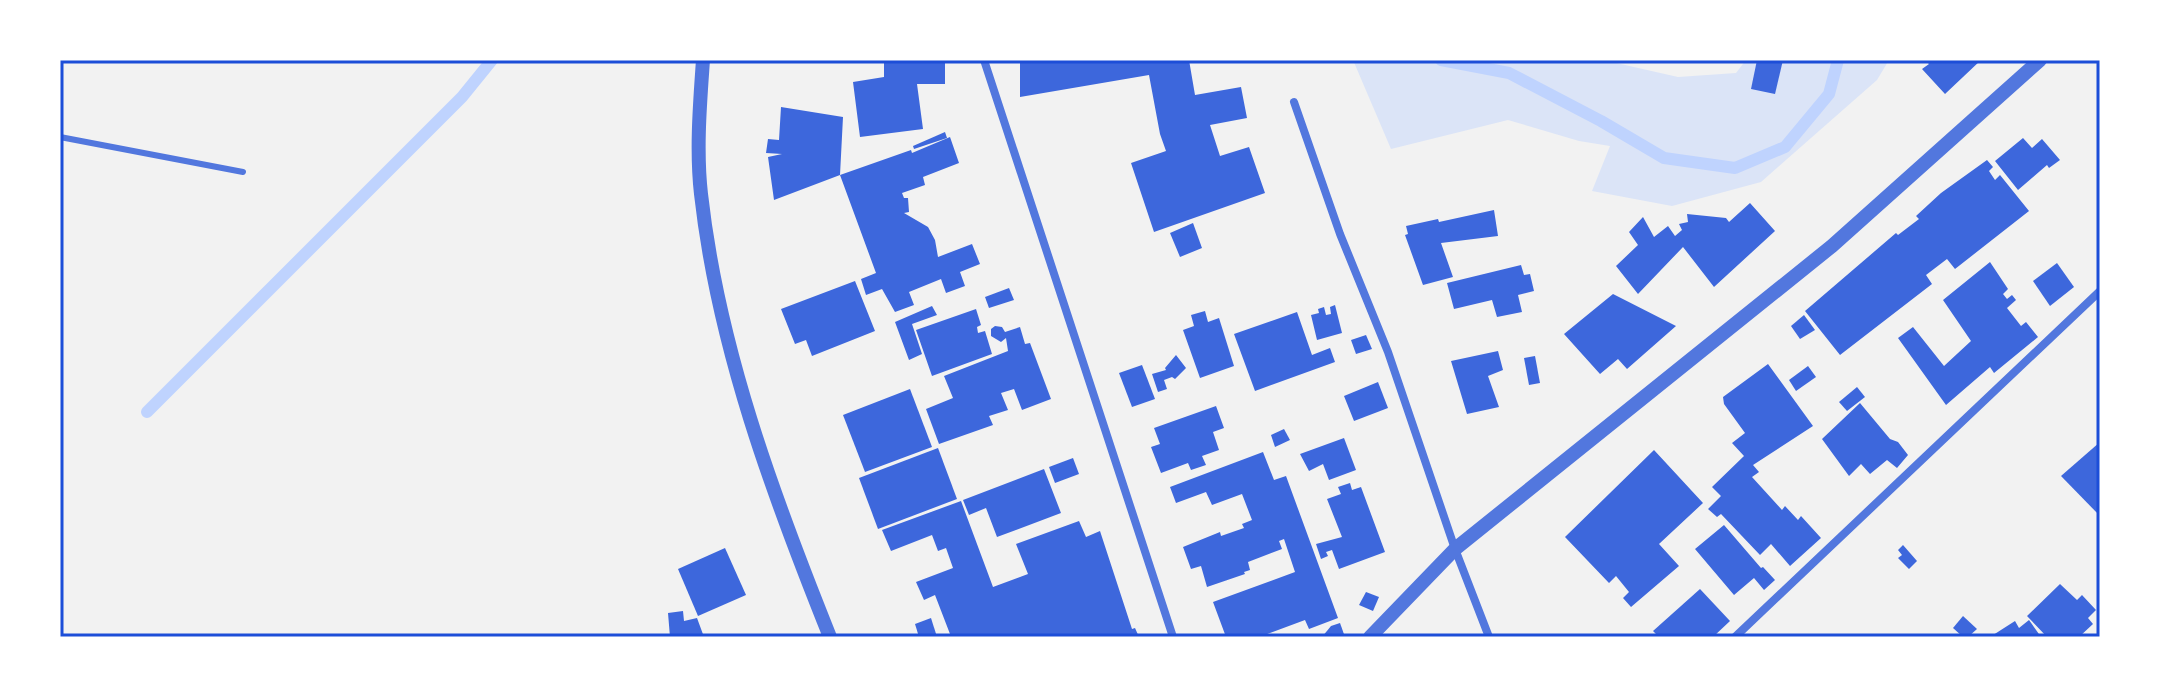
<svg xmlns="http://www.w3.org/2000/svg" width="2160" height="697" viewBox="0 0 2160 697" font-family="Figtree,sans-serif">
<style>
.green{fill:#dbe4f7}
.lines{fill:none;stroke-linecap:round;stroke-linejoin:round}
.stream{stroke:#bfd3fe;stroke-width:12}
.building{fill:#3d67dc}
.service{stroke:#5277de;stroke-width:6}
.minor{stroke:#5277de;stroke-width:8}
.tertiary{stroke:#5277de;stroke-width:14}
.neatline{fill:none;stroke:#1d4ed8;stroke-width:3}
</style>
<rect width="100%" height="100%" fill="#f2f2f2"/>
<polygon class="green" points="1353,60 1603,60 1678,77 1736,73 1746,60 1889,60 1877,80 1761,182 1672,206 1592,191 1610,146 1579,141 1508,120 1391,149"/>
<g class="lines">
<g class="stream">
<polyline points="1441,60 1509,73 1601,121 1664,158 1735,168 1785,147 1829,94 1838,60"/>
<polyline points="147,412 462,97 492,60"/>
</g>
</g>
<g class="building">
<polygon points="884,60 945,60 945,84 917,84 923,129 860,137 853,82 884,77"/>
<polygon points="1020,60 1189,60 1195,95 1241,87 1247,118 1210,125 1220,156 1249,147 1265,193 1154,232 1131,163 1166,151 1160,134 1149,75 1020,97"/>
<polygon points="1757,60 1783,60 1775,94 1751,89"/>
<polygon points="1925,60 1981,60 1945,94 1922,69 1929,64"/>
<polygon points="781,107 843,117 840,175 774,200 768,157 782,154 766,153 768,139 779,140"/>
<polygon points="945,132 947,138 914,149 913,146"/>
<polygon points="950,137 959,163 923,177 925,185 902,193 904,198 908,198 909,212 904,213 928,227 935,240 938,257 972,244 980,264 960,272 965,286 946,293 941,279 909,292 914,305 895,312 882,289 866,295 861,279 876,273 840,175 911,150 912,153"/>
<polygon points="2023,138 2032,148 2042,139 2060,160 2049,168 2047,165 2018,190 1995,161"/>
<polygon points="1987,160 1993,167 1989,171 1995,180 2000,175 2029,211 1955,269 1947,259 1926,275 1932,284 1840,355 1805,311 1896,233 1898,235 1919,219 1916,216 1941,193"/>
<polygon points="1750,203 1775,231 1714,287 1683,247 1638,294 1616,266 1638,245 1629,232 1643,217 1654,237 1668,226 1675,236 1682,230 1679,224 1688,222 1687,214 1726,218 1729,222"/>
<polygon points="1494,210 1498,236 1441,243 1453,277 1423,285 1405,235 1408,234 1406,226 1438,219 1439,222"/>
<polygon points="1193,223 1202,248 1180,257 1170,233"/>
<polygon points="1990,262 2008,289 2003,294 2007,299 2012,295 2016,300 2007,308 2021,326 2026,322 2038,337 1994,373 1990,367 1946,405 1898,338 1913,327 1944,366 1971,341 1943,300"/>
<polygon points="2057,263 2074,287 2050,306 2033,281"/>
<polygon points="1521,265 1524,275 1530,274 1534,291 1518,295 1522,312 1497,317 1492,300 1454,309 1447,283"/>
<polygon points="855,281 875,331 812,356 806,340 795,344 781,309"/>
<polygon points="1009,288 1014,300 989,308 985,297"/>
<polygon points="1613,294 1676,326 1627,369 1618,359 1600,374 1564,334"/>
<polygon points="1335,305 1342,333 1317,340 1311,315 1319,313 1318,309 1324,307 1326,315 1331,314 1330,307"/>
<polygon points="932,306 937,315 912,324 922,354 909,360 895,322"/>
<polygon points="976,309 981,325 977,327 978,333 985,331 992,354 932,376 916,330"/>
<polygon points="1205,311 1208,322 1219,318 1234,366 1200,378 1183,330 1194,326 1191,315"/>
<polygon points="1297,312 1312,355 1330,348 1335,362 1255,391 1234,334"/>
<polygon points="1804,315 1815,330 1800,339 1791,326"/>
<polygon points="995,326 1002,327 1005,332 1020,327 1025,344 1030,343 1051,399 1022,410 1014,389 1001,393 1008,410 989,416 993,425 939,444 926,409 953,398 944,376 1008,351 1006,338 1001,342 991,336 991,329"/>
<polygon points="1366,335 1372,349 1356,354 1351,340"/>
<polygon points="1498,351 1503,370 1488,376 1499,407 1467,414 1451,361"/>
<polygon points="1176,355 1186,368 1175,379 1172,377 1164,380 1167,389 1158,392 1152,374 1166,370 1165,368"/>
<polygon points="1535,356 1540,383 1529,385 1524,358"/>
<polygon points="1768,364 1813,426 1753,465 1759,472 1752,477 1782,510 1785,506 1798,520 1801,516 1821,538 1790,566 1771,544 1760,555 1721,514 1717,517 1708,509 1721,496 1712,487 1744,456 1732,443 1745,433 1724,404 1723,397"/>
<polygon points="1142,365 1155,399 1132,407 1119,373"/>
<polygon points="1808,366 1816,377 1796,391 1789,380"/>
<polygon points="1378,382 1388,408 1354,421 1344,396"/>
<polygon points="1857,387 1865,397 1847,411 1839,402"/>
<polygon points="910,389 932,447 865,472 843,415"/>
<polygon points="1860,403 1890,439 1898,442 1908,455 1897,468 1887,460 1870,474 1861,464 1849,476 1822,439"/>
<polygon points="1216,406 1224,428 1213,432 1219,450 1202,456 1206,465 1191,470 1188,463 1161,473 1151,447 1160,444 1154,428"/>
<polygon points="1284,429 1290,440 1275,447 1271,435"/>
<polygon points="1344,438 1356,470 1329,480 1323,464 1309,471 1300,454"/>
<polygon points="2100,442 2100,516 2061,476"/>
<polygon points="938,448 957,499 878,529 859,478"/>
<polygon points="1654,450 1703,503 1659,544 1679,566 1631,607 1623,598 1629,592 1616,576 1609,583 1565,537"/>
<polygon points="1263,452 1274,480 1286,476 1338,618 1309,629 1305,620 1259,637 1226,637 1213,602 1295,572 1284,539 1279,541 1282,549 1248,562 1250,570 1244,572 1245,574 1207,587 1201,566 1191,569 1183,547 1220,532 1221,536 1244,528 1242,524 1252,520 1242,494 1212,505 1206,492 1176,503 1170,487"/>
<polygon points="1073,458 1079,474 1055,483 1049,467"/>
<polygon points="1044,469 1061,513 997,537 986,508 969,515 963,500"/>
<polygon points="1350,483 1352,490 1361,487 1385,552 1339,569 1332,550 1326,552 1328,556 1321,559 1316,544 1342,537 1327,499 1341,494 1338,487"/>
<polygon points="961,501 993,587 1028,574 1016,544 1079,521 1086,537 1100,531 1132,629 1135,628 1139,637 942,637 950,634 935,595 924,600 916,582 953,568 946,548 938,551 932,535 891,551 882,530"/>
<polygon points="1724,525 1761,568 1763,567 1775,580 1764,590 1754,578 1734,595 1695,549"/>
<polygon points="1903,545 1917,561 1909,569 1898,558 1902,555 1898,550"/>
<polygon points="725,548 746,595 698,616 678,569"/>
<polygon points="2060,584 2077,600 2082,595 2096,610 2088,618 2093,624 2079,637 2047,637 2027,616"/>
<polygon points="1700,589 1730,621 1713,637 1659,637 1653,631"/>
<polygon points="1366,592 1379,597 1373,611 1359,605"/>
<polygon points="683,611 684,621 697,618 704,637 670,637 668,613"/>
<polygon points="1963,616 1977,629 1968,637 1963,637 1953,628"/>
<polygon points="931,618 937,637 919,637 915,624"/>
<polygon points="2029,620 2041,637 1990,637 2015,621 2019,628"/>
<polygon points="1340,623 1345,637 1322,637 1331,626"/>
</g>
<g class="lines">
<polyline class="service" points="60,137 243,172"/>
<g class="minor">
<polyline points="984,60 1173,637"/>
<polyline points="1294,102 1340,234 1388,352 1455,549 1489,637"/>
<polyline points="1735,637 2100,291"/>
</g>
<g class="tertiary">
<path d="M703 60C700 103 696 150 701 194 718 347 773 495 830 637"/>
<polyline points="1370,637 1455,549 1832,246 2040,60"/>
</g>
</g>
<rect width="2160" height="697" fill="none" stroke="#ffffff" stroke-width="124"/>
<rect x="62" y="62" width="2036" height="573" class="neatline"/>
</svg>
